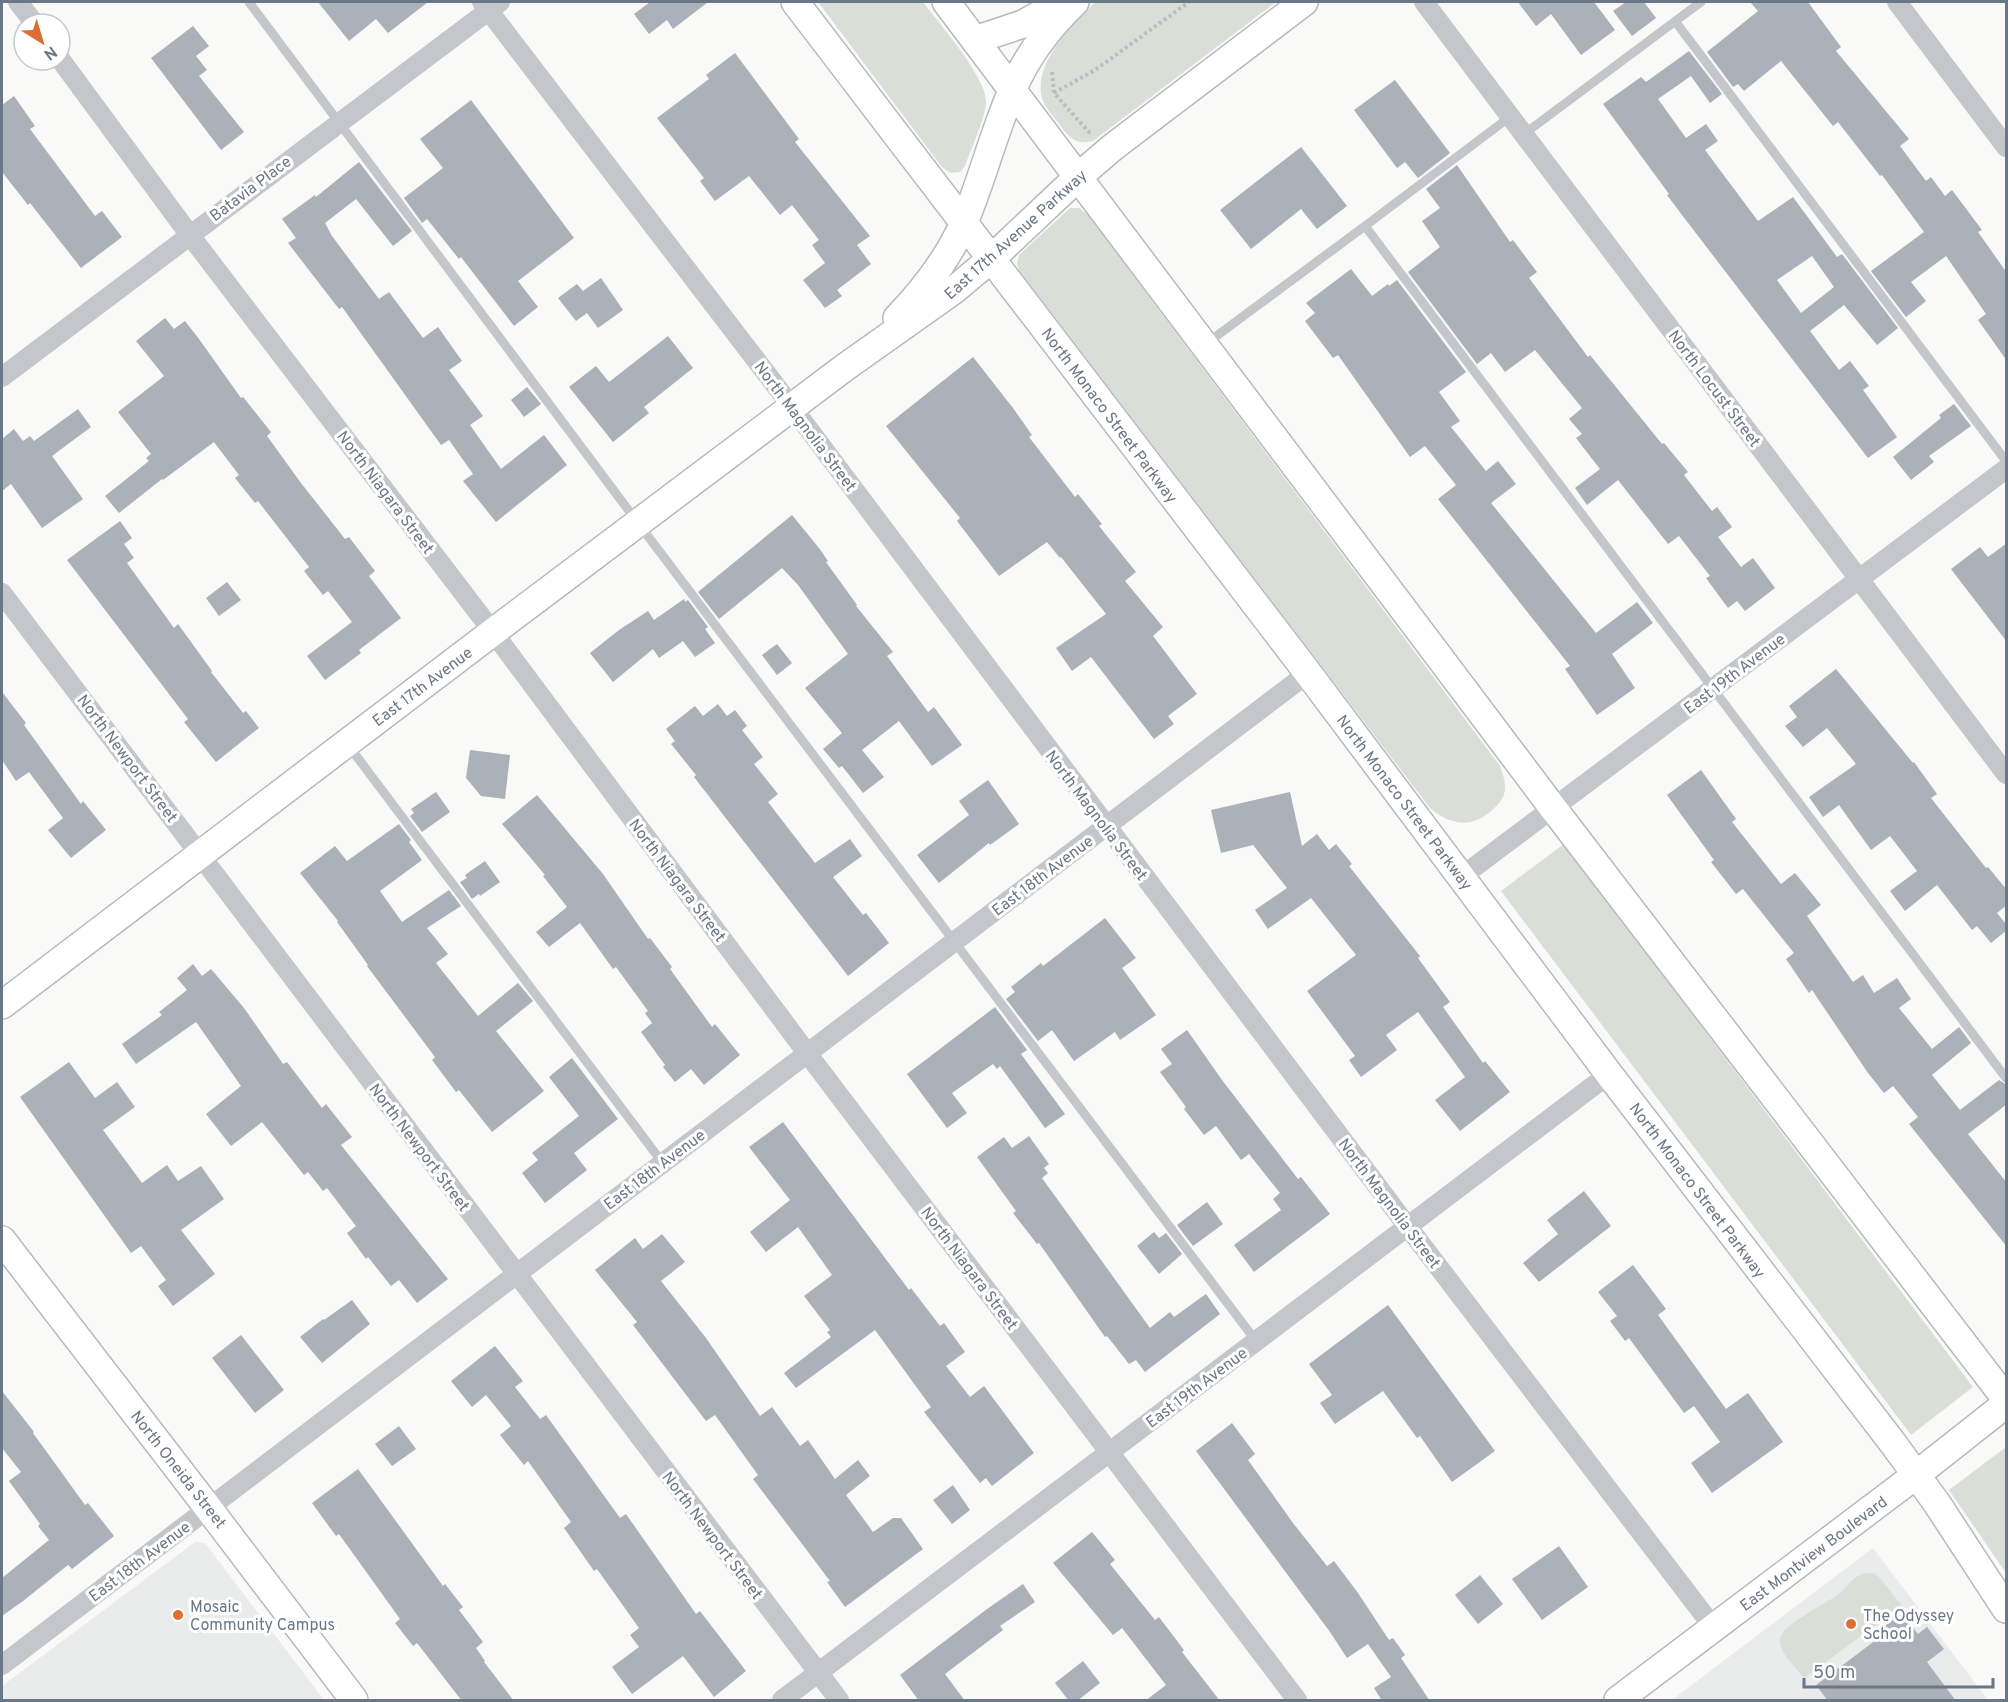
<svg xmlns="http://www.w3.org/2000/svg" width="2008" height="1702" viewBox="0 0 2008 1702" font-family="Overpass,sans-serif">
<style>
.built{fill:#eaebeb}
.green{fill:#d9ded7}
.building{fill:#aab1b8;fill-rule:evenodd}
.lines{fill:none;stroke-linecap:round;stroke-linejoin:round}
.secondary-casing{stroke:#b5babf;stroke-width:30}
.path{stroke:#bbbdc1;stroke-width:4;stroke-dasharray:3 3;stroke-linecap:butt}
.lane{stroke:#c3c6ca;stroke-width:9}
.street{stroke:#c3c6ca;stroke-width:20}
.secondary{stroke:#fff;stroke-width:27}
.poi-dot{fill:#dc6e35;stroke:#fff;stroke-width:2}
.labels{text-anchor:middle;stroke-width:6;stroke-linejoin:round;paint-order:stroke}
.street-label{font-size:16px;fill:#6a7787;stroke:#fff}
.poi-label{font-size:16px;fill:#6a7787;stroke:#fff;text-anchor:start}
</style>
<rect width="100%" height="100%" fill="#f9f9f7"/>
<g class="built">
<polygon points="195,1542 205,1543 324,1700 2,1700 2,1686"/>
<polygon points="1873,1548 1988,1700 1672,1700"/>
</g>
<g class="green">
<path d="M818 2H923C939 23 989 80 986 104 984 121 971 149 965 166L960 172 951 173 942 167Z"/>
<path d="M1096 2H1276L1093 141C1076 145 1070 139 1060 125 1054 117 1045 108 1042 98 1033 64 1072 23 1096 2Z"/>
<path d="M1070 208H1079L1088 215 1500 766C1503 775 1507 784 1504 794 1503 800 1495 808 1490 812 1470 829 1448 824 1430 808L1019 270 1017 263 1019 255Z"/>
<polygon points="1564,844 1973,1387 1911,1435 1501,891"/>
<polygon points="2006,1447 2006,1573 1949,1490"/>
<path d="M1873 1573 1879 1577 1902 1606 1804 1678C1797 1668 1778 1652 1780 1639 1782 1624 1826 1604 1839 1594 1846 1588 1851 1579 1860 1575 1864 1573 1868 1573 1873 1573Z"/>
</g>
<g class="building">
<polygon points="318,2 428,2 388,33 376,19 349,41"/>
<polygon points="650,2 708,2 673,29 667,20 649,34 634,14"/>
<polygon points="1518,2 1594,2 1615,30 1581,55 1551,14 1536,26"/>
<polygon points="1626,2 1644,2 1656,18 1632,36 1613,11"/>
<polygon points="1750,2 1808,2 1841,47 1836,51 1909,139 1900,146 1926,181 1931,177 1945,196 1952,190 1982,230 1978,232 2007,273 2007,361 1978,320 1986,314 1946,256 1911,282 1926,301 1906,317 1871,271 1924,232 1882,175 1880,176 1838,122 1833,126 1781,61 1744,91 1738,84 1733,87 1707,52 1758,11"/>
<polygon points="193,26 209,46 196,56 207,70 199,76 244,132 221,150 151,58"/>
<path d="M1689 51 1722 94 1710 103 1691 76 1658 99 1686 138 1706 124 1718 141 1705 150 1758 221 1793 197 1837 257 1842 254 1898 328 1877 345 1844 305 1810 331 1839 370 1850 361 1869 386 1863 390 1897 437 1868 458 1682 215 1667 195 1669 194 1603 104 1641 77 1646 82ZM1812 256 1834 287 1801 313 1777 280Z"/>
<polygon points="735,53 799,139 795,142 870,236 857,245 871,264 837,290 842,296 825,308 803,280 825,263 812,245 819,240 792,205 780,215 749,176 715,201 700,181 704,178 657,118 709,79 706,75"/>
<polygon points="1395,80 1450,153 1418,178 1405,162 1397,168 1354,110"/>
<polygon points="14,96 35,126 30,129 95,216 102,211 122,237 81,268 30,203 28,205 2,172 2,105"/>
<polygon points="471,100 574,238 518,281 538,307 514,326 461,257 459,259 427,219 422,223 404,198 443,168 420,139"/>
<polygon points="1301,147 1347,206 1317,229 1301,209 1251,249 1220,210"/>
<polygon points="359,162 412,231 393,246 356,199 325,223 332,236 379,299 389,292 423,338 438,327 462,361 449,370 483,416 470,425 501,469 544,435 567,465 496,522 463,481 473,474 449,440 441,445 342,307 339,309 288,243 296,238 282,219 315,195 316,197"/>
<polygon points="1457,165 1510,242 1513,240 1537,272 1529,278 1588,357 1590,355 1662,444 1664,443 1688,472 1684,475 1712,511 1717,507 1732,527 1718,537 1741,567 1753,558 1775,588 1745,611 1737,601 1728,608 1706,578 1710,576 1679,536 1668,544 1618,480 1587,505 1575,488 1600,469 1576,438 1582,434 1569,419 1582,408 1535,350 1505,372 1491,353 1477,364 1408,272 1440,247 1422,221 1440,208 1426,189"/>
<polygon points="1351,269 1372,296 1388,284 1389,286 1397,280 1466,372 1439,392 1460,421 1451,427 1486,471 1498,461 1516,484 1491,503 1596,633 1637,602 1653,623 1612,654 1635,688 1597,715 1565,669 1570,666 1438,499 1456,485 1425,446 1410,457 1338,355 1333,358 1305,321 1315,313 1306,303"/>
<polygon points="601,278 623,310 598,328 587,313 576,321 558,298 577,284 583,291"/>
<polygon points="165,318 174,329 185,321 199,339 241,398 243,397 271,432 267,436 301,483 345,539 349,537 375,571 369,576 401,618 359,650 361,653 325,680 307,656 352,622 328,591 323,595 304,571 309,567 258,501 255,503 235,478 239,475 214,442 163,480 162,479 119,513 105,496 149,461 146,458 151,454 118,412 164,376 136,341"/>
<polygon points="668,336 693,368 644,407 649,413 613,442 569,387 596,366 609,382"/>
<polygon points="973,357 1013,408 1032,435 1029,437 1075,497 1078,494 1102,524 1099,526 1136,572 1125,581 1163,627 1153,636 1197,694 1168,716 1174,724 1154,739 1091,657 1072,671 1056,648 1106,614 1061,557 1060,558 1047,542 999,576 957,521 960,518 886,426"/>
<polygon points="527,387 541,404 524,417 511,400"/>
<polygon points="1954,404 1971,426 1929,456 1934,462 1911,480 1893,457 1941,418 1939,415"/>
<polygon points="78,409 91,427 52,456 83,499 42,528 11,484 2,491 2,439 14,429 23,441 30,436 34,441"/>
<polygon points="792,515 819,548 828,561 826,562 857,605 856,606 893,652 887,656 928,712 934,707 962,745 932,766 899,721 862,750 884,777 863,793 842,766 839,768 823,749 842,733 805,688 848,654 798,585 782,568 719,619 698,592"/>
<polygon points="120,521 132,538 124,544 134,558 127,563 174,628 178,624 212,671 211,672 243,713 246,711 259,728 216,762 184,722 188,719 67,560"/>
<polygon points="2007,543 2007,642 1951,569 1980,547 1988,557"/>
<polygon points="227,582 241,600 219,616 206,598"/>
<polygon points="684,599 685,602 688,600 708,627 705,629 715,643 695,657 683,641 659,658 653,649 613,682 590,653 619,630 648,611 654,620"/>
<polygon points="777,644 792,663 777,675 762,655"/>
<polygon points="1836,669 1913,763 1914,762 1937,794 1931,798 1986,868 1988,867 2007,890 2007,905 1997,913 2007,925 2007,930 1991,943 1977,926 1972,930 1937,885 1905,911 1890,891 1917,871 1890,836 1871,850 1839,805 1823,817 1809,797 1856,764 1827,728 1803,747 1785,726 1797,717 1789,706"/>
<polygon points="2,692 26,723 24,725 81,804 83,801 106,830 71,858 48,830 63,818 29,772 16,781 2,760"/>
<polygon points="718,704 727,716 735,710 747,726 742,730 763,757 754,764 778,794 768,802 815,863 850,839 862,856 833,877 863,915 866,913 889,943 848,976 694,777 696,775 671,744 675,741 666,729 695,706 703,716"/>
<polygon points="470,750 510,755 505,799 481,796 466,778"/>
<polygon points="1701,770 1736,819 1732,822 1781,884 1795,873 1821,905 1807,916 1853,982 1863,975 1874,993 1897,978 1911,999 1899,1008 1932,1049 1959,1027 1971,1043 1932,1075 1960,1110 1999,1080 2007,1085 2007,1104 1968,1134 2007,1183 2007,1247 1909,1124 1918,1117 1893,1086 1884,1093 1868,1073 1812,990 1809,993 1786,959 1794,953 1743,889 1736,894 1711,862 1714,860 1667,795"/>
<polygon points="988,780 1019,824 990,845 989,843 939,883 917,855 969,815 959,801"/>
<polygon points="436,792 450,812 422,832 410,816 414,813 411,809"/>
<polygon points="1290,792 1302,846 1317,834 1329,850 1336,844 1352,864 1349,866 1420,956 1418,958 1450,1002 1443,1007 1483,1063 1485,1061 1510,1092 1460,1131 1435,1100 1465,1077 1418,1012 1386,1035 1397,1050 1361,1077 1349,1060 1355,1056 1307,991 1356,955 1311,898 1268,929 1255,910 1287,888 1253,845 1221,853 1211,810"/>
<polygon points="537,795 603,874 648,939 650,938 672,967 670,969 712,1027 715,1024 740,1055 704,1085 691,1069 675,1082 663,1067 665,1065 641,1032 652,1023 645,1013 648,1011 616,967 613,969 580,923 549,947 536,932 567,907 543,876 545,875 502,824"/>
<polygon points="399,824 411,840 409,842 422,860 380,891 402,922 449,890 461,906 427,928 448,954 436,963 478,1016 518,983 533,1001 496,1031 544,1091 492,1132 459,1090 456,1092 432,1060 435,1057 367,966 368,965 337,922 338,921 300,873 335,846 347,861"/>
<polygon points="485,861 500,882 480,896 479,894 472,899 460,882 467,878 465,875"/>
<polygon points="1105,918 1136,958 1122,968 1156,1015 1120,1040 1115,1032 1074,1061 1052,1030 1038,1041 1006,999 1015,992 1011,987 1041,963 1043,966"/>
<polygon points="193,964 202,976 211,969 244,1008 283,1064 287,1062 322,1108 326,1104 352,1137 341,1145 448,1279 417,1303 399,1280 391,1286 368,1257 366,1259 347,1233 356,1226 327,1188 323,1191 308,1172 304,1175 262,1122 231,1146 206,1114 241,1086 196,1022 136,1064 122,1044 162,1015 159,1012 187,990 177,978"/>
<polygon points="995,1007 1027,1050 1021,1054 1065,1114 1045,1128 1000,1066 997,1069 993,1064 952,1093 967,1113 947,1128 907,1074"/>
<polygon points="1187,1030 1222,1080 1298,1179 1301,1177 1330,1214 1254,1272 1234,1245 1281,1210 1273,1199 1280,1193 1249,1154 1241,1160 1216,1126 1204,1135 1184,1109 1186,1107 1160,1072 1172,1064 1161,1049"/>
<polygon points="572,1058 618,1119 574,1153 587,1170 545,1203 522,1173 538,1160 532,1153 579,1116 549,1077"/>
<polygon points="69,1062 95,1098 117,1082 135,1107 103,1130 142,1183 167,1165 178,1181 201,1166 224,1199 181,1230 215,1274 173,1306 158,1286 166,1280 141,1246 131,1253 20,1097"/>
<polygon points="783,1122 909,1290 911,1288 940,1326 944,1323 965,1352 946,1366 970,1397 984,1386 1034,1453 992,1486 986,1478 980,1483 924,1412 931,1407 875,1330 796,1388 784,1373 831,1337 827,1332 830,1330 804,1296 832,1275 798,1227 766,1252 750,1232 790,1200 749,1147"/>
<polygon points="1029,1136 1049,1164 1044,1168 1048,1173 1042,1178 1150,1328 1170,1312 1174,1317 1206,1294 1220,1314 1145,1372 1136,1360 1129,1364 1107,1336 1105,1337 1039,1243 1037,1244 1013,1213 1016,1211 977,1157 1004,1137 1012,1148"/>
<polygon points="1584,1191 1611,1226 1539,1282 1523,1263 1558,1234 1547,1220"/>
<polygon points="1207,1202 1223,1224 1193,1246 1177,1225"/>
<polygon points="1154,1232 1159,1238 1166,1233 1182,1254 1159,1274 1137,1246"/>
<polygon points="662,1234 685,1262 661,1281 706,1338 760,1416 772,1407 800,1446 808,1440 835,1479 858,1460 870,1476 846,1495 873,1532 893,1518 901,1518 923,1549 845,1607 827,1582 830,1581 753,1479 758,1475 715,1415 706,1421 633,1325 637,1322 595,1270 635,1238 643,1249"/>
<polygon points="1633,1265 1666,1309 1658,1315 1726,1409 1748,1393 1783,1442 1712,1493 1691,1463 1720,1442 1694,1406 1684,1413 1629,1338 1625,1341 1610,1321 1617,1316 1598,1292"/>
<polygon points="352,1300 370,1324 322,1363 300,1337 323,1319 324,1320"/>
<polygon points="1388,1305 1495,1451 1452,1482 1420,1436 1417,1438 1383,1391 1335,1424 1320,1403 1332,1395 1309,1364"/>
<polygon points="241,1335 284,1390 255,1413 212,1358"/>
<polygon points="495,1346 523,1381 515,1387 540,1419 546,1415 620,1518 626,1514 696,1614 700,1611 746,1671 714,1697 683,1656 632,1694 612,1667 639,1647 630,1635 639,1628 597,1569 594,1571 564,1528 571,1522 528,1461 524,1465 500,1435 511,1426 486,1395 472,1407 451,1381"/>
<polygon points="2,1391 34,1432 33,1433 85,1505 88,1503 114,1536 72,1569 68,1565 23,1601 2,1616 2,1578 49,1540 38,1526 40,1524 9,1481 21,1472 2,1448"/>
<polygon points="1232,1423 1255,1454 1248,1460 1293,1523 1327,1566 1334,1561 1358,1593 1389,1640 1393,1638 1405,1655 1401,1658 1430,1701 1382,1701 1374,1688 1391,1677 1368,1644 1347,1658 1330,1632 1196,1451"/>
<polygon points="399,1426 416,1449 392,1466 375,1444"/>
<polygon points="358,1469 443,1586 445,1584 463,1607 459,1610 483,1642 476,1648 485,1661 484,1662 514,1701 462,1701 417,1643 413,1646 395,1623 400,1619 339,1534 336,1536 312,1503"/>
<polygon points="953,1485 970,1510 952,1524 933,1500"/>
<polygon points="1092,1532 1115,1560 1110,1564 1155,1620 1159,1617 1184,1650 1182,1652 1220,1701 1145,1701 1166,1685 1122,1628 1113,1635 1053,1563"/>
<polygon points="1559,1546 1588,1587 1542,1620 1512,1579"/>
<polygon points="1480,1575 1503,1604 1478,1624 1455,1595"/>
<polygon points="1023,1584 1035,1602 1000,1626 1003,1630 945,1674 965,1701 919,1701 900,1675 987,1609"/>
<polygon points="1902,1613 1918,1634 1927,1627 1944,1649 1927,1662 1956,1701 1828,1701 1816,1685 1880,1637 1877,1632"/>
<polygon points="1083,1661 1100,1683 1077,1701 1069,1701 1055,1683"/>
</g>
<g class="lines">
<g class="secondary-casing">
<g id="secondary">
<polyline points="795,2 1308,673 1609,1074 1892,1442 1936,1502 2006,1609"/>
<polyline points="946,2 1553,808 2006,1399"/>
<polyline points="975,40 1023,24 1062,2"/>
<path d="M897 318C924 290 947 260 963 225 982 181 993 134 1012 91 1026 57 1049 27 1075 2"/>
<polyline points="2,1005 493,632 844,368 954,290 991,259 1078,177 1113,147 1304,2"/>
<polyline points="2,1240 209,1509 354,1700"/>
<polyline points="1618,1700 1916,1475 2006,1404"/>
</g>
</g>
<g class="path">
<polyline points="1052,72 1054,93 1089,132 1092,131"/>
<polyline points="1054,93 1095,70 1189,2"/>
</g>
<g class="lane">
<polyline points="249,2 638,523 1256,1341"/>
<polyline points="1675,21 2006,461"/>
<polyline points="1524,134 1701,2"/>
<polyline points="1365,226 2006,1078"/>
<polyline points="1207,343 1365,226 1511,116"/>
<polyline points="348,745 662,1162"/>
</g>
<g class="street">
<polyline points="18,2 35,24"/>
<polyline points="482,2 792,407 1408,1227 1714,1628"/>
<polyline points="1424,2 2006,774"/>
<polyline points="1897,2 2006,147"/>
<polyline points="60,59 189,234 493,632 807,1053 1297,1700"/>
<polyline points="2,377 500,2"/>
<path d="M2 593C283 960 558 1332 839 1700"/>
<polyline points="1461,877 2006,469"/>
<polyline points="2,1665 1308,673"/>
<polyline points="782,1700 1609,1074"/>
</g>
<use href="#secondary" class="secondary"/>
</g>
<g class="poi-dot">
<circle cx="178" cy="1615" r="6"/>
<circle cx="1851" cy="1624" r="6"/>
</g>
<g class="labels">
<g class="street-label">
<text transform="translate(250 188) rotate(-37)" y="6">Batavia Place</text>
<text transform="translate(1015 234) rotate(-42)" y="6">East 17th Avenue Parkway</text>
<text transform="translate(1715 388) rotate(53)" y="6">North Locust Street</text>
<text transform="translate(1110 415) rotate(53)" y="6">North Monaco Street Parkway</text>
<text transform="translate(806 426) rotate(53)" y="6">North Magnolia Street</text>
<text transform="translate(386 492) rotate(53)" y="6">North Niagara Street</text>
<text transform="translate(1734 673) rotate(-37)" y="6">East 19th Avenue</text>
<text transform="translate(422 686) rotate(-37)" y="6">East 17th Avenue</text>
<text transform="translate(128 758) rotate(53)" y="6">North Newport Street</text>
<text transform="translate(1405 802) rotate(53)" y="6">North Monaco Street Parkway</text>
<text transform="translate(1097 815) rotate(53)" y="6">North Magnolia Street</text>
<text transform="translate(1042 875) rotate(-37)" y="6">East 18th Avenue</text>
<text transform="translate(678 880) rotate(53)" y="6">North Niagara Street</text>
<text transform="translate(420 1147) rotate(53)" y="6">North Newport Street</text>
<text transform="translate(654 1169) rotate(-37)" y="6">East 18th Avenue</text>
<text transform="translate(1698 1190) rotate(53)" y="6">North Monaco Street Parkway</text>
<text transform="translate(1390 1203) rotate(53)" y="6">North Magnolia Street</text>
<text transform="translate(970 1268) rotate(53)" y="6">North Niagara Street</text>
<text transform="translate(1196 1387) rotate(-37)" y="6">East 19th Avenue</text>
<text transform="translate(179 1469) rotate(52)" y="6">North Oneida Street</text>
<text transform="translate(713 1535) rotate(53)" y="6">North Newport Street</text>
<text transform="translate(1813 1553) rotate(-37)" y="6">East Montview Boulevard</text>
<text transform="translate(139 1561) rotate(-37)" y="6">East 18th Avenue</text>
</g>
<g class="poi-label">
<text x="190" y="1612">Mosaic<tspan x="190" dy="18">Community Campus</tspan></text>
<text x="1863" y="1621">The Odyssey<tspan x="1863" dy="18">School</tspan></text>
</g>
</g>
<rect width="2008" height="1702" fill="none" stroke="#6a7787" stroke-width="6"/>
<g transform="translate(42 42) rotate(143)"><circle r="28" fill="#ffffff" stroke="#c3c9cf" stroke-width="1.5"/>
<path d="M0-4.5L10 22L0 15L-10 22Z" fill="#dc6e35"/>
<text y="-9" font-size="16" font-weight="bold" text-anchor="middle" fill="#6a7787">N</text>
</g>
<path d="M1804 1678v9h189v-9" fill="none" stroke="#6a7787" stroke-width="3"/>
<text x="1813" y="1678" font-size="18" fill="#6a7787" stroke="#ffffff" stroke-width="4.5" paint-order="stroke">50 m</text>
</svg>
